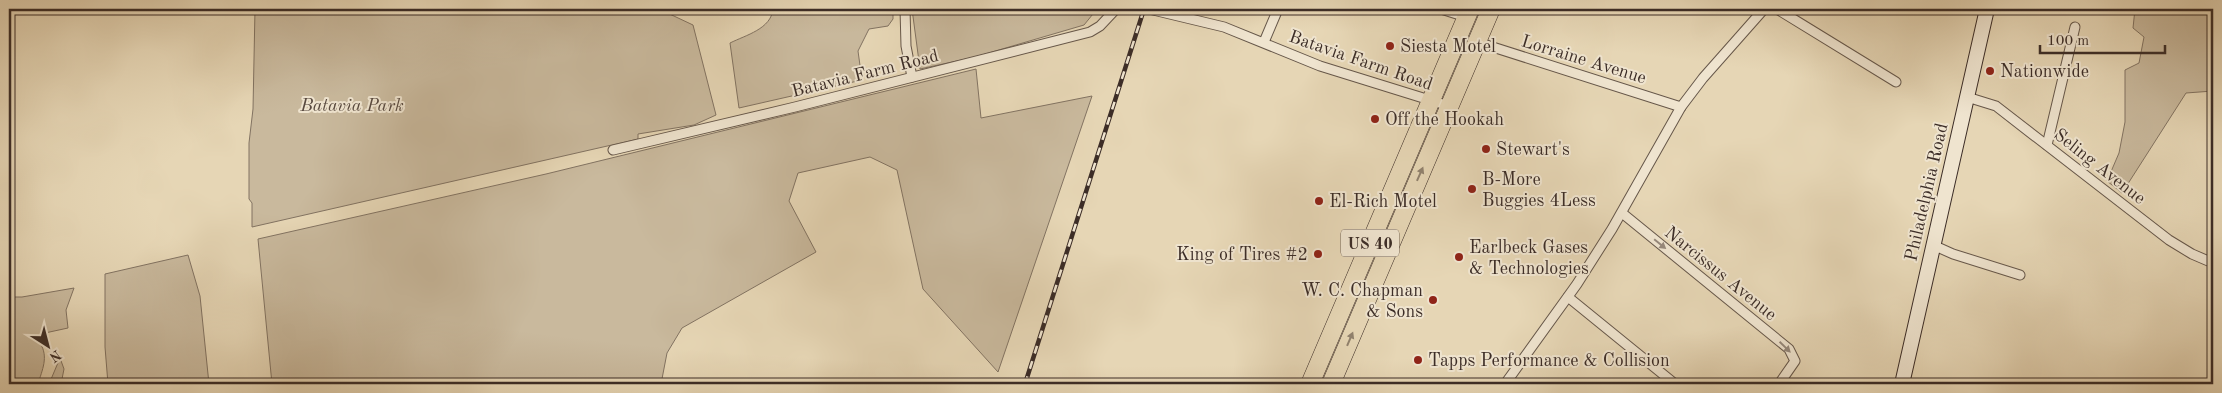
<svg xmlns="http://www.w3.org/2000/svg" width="2222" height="393" viewBox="0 0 2222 393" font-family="'Old Standard TT',serif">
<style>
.green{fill:#c9b99d;stroke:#827362}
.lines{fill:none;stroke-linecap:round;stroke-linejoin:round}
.street-casing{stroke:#66574a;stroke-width:11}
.secondary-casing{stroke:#3c2d27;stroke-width:16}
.highway-casing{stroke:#3c2d27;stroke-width:19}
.street{stroke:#efe4cf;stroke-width:9}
.secondary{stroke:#efe4cf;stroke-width:14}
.highway{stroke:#e6d6b5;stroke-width:18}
.rail-casing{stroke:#3c2d27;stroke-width:4.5}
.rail{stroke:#efe4cf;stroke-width:2.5;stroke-dasharray:8;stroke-linecap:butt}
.oneway{fill:#91826e}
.oneway2{fill:#96887b}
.poi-dot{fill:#8f2418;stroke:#efe4cf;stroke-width:2}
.labels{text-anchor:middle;stroke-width:4;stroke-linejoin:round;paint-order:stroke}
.shield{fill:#efe4cf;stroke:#726459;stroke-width:1}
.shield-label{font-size:16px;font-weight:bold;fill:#3c2d27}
.poi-label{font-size:18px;fill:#3c2d27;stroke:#efe4cf;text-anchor:start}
.street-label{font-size:18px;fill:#3c2d27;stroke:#efe4cf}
.park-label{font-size:18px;font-style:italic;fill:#58493f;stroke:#efe4cf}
</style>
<rect width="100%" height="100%" fill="#e6d6b5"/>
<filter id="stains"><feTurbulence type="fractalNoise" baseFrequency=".004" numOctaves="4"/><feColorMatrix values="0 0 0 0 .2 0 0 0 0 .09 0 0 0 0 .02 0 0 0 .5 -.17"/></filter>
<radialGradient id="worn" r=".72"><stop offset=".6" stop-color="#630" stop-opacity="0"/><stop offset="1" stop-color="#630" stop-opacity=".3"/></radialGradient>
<g class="green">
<polygon points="255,9 659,9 693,25 716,115 694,125 638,134 638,139 252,227 252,203 249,199 249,143 253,109"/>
<path d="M773 9H893V19L888 26 869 29 858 51 862 80 739 108 730 43C746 35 771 29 773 9Z"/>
<polygon points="912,9 1097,9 1084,25 975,57 920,69"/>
<polygon points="2135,9 2213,9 2213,91 2186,93 2122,193 2107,181 2119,153 2125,122 2125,70 2139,63 2144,37 2133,28"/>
<polygon points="976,69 981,118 1092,96 998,372 923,289 897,170 870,157 798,173 789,201 816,252 682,328 667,353 661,384 272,384 258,239 546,174"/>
<polygon points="188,255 200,296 209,384 108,384 105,347 105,274"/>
<path d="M74 288 66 310 68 328 45 333 40 343C49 357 42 370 38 384H9V297H22Z"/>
<polygon points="60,358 64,369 61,384 49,384"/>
</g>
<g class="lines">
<g class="street-casing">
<g id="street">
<polyline points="905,9 906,46 912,77"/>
<polyline points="1149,9 1224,27 1320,66 1449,106"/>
<polyline points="1441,9 1466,17"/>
<polyline points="1777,9 1896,82"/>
<polyline points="1264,42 1278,9"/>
<polyline points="1477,42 1681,107"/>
<polyline points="1967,97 1996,106 2169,240 2192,254 2213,263"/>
<polyline points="2047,145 2075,27"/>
<polyline points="613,150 795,107 1090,32 1100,26 1116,9"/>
<polyline points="1622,213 1789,349 1795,361 1779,384"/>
<polyline points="1933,245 1953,254 2020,275"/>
<polyline points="1568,297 1675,384"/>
<polyline points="1505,384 1577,284 1612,229 1681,107 1703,78 1764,9"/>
</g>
</g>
<g class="secondary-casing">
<polyline id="secondary" points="1902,384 1987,9"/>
</g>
<g class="highway-casing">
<g id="highway">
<polyline points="1310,384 1470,9"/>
<polyline points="1331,384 1491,9"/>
</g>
</g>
<use href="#street" class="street"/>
<use href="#secondary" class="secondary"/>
<use href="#highway" class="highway"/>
<g class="rail-casing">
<polyline id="rail" points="1025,384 1144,9"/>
</g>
<use href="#rail" class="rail"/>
</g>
<defs><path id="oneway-solid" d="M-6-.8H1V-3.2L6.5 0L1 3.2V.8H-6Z" transform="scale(1.25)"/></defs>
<g class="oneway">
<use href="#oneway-solid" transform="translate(1420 174) rotate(-66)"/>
<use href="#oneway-solid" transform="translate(1350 339) rotate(-67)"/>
</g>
<g class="oneway2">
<use href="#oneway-solid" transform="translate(1660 244) rotate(39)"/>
<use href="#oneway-solid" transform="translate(1785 347) rotate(44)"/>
</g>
<g class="poi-dot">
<circle cx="1390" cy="46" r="5"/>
<circle cx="1990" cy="71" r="5"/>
<circle cx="1375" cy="119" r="5"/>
<circle cx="1486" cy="149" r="5"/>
<circle cx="1472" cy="189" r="5"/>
<circle cx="1319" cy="201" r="5"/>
<circle cx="1318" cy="254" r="5"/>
<circle cx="1459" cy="257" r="5"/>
<circle cx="1433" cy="300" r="5"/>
<circle cx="1418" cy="360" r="5"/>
</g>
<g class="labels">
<rect class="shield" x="1341" y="229.5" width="58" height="27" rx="4"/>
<g class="shield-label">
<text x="1370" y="249">US 40</text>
</g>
<g class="poi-label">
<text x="1400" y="52">Siesta Motel</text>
<text x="2000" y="77">Nationwide</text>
<text x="1385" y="125">Off the Hookah</text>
<text x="1496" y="155">Stewart's</text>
<text x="1482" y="185">B-More<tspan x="1482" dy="21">Buggies 4Less</tspan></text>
<text x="1329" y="207">El-Rich Motel</text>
<text x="1469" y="253">Earlbeck Gases<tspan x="1469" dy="21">&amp; Technologies</tspan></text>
<text x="1308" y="260" text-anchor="end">King of Tires #2</text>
<text x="1423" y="296" text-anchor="end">W. C. Chapman<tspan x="1423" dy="21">&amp; Sons</tspan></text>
<text x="1428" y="366">Tapps Performance &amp; Collision</text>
</g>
<g class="street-label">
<text transform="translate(1584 59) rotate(17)" y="6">Lorraine Avenue</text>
<text transform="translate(1361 60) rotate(19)" y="6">Batavia Farm Road</text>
<text transform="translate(865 73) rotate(-14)" y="6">Batavia Farm Road</text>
<text transform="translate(2100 166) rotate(38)" y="6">Seling Avenue</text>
<text transform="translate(1926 192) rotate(-77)" y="6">Philadelphia Road</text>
<text transform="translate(1721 273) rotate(39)" y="6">Narcissus Avenue</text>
</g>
<g class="park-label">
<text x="352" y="111">Batavia Park</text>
</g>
</g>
<rect width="2222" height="393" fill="none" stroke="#e6d6b5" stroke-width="30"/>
<rect x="10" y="10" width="2202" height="373" fill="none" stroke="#3c2d27" stroke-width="2.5"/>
<rect x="15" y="15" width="2192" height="363" fill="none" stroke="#3c2d27"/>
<g transform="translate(48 346) rotate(144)" stroke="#efe4cf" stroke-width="4" paint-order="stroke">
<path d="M0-4L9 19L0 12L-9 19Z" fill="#3c2d27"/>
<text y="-8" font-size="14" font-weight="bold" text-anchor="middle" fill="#3c2d27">N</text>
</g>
<path d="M2040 45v8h125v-8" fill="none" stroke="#3c2d27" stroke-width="2.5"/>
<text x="2047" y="45" font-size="15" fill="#3c2d27" stroke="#efe4cf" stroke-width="4" paint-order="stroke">100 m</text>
<rect width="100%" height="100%" filter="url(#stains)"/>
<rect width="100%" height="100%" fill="url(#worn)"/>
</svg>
